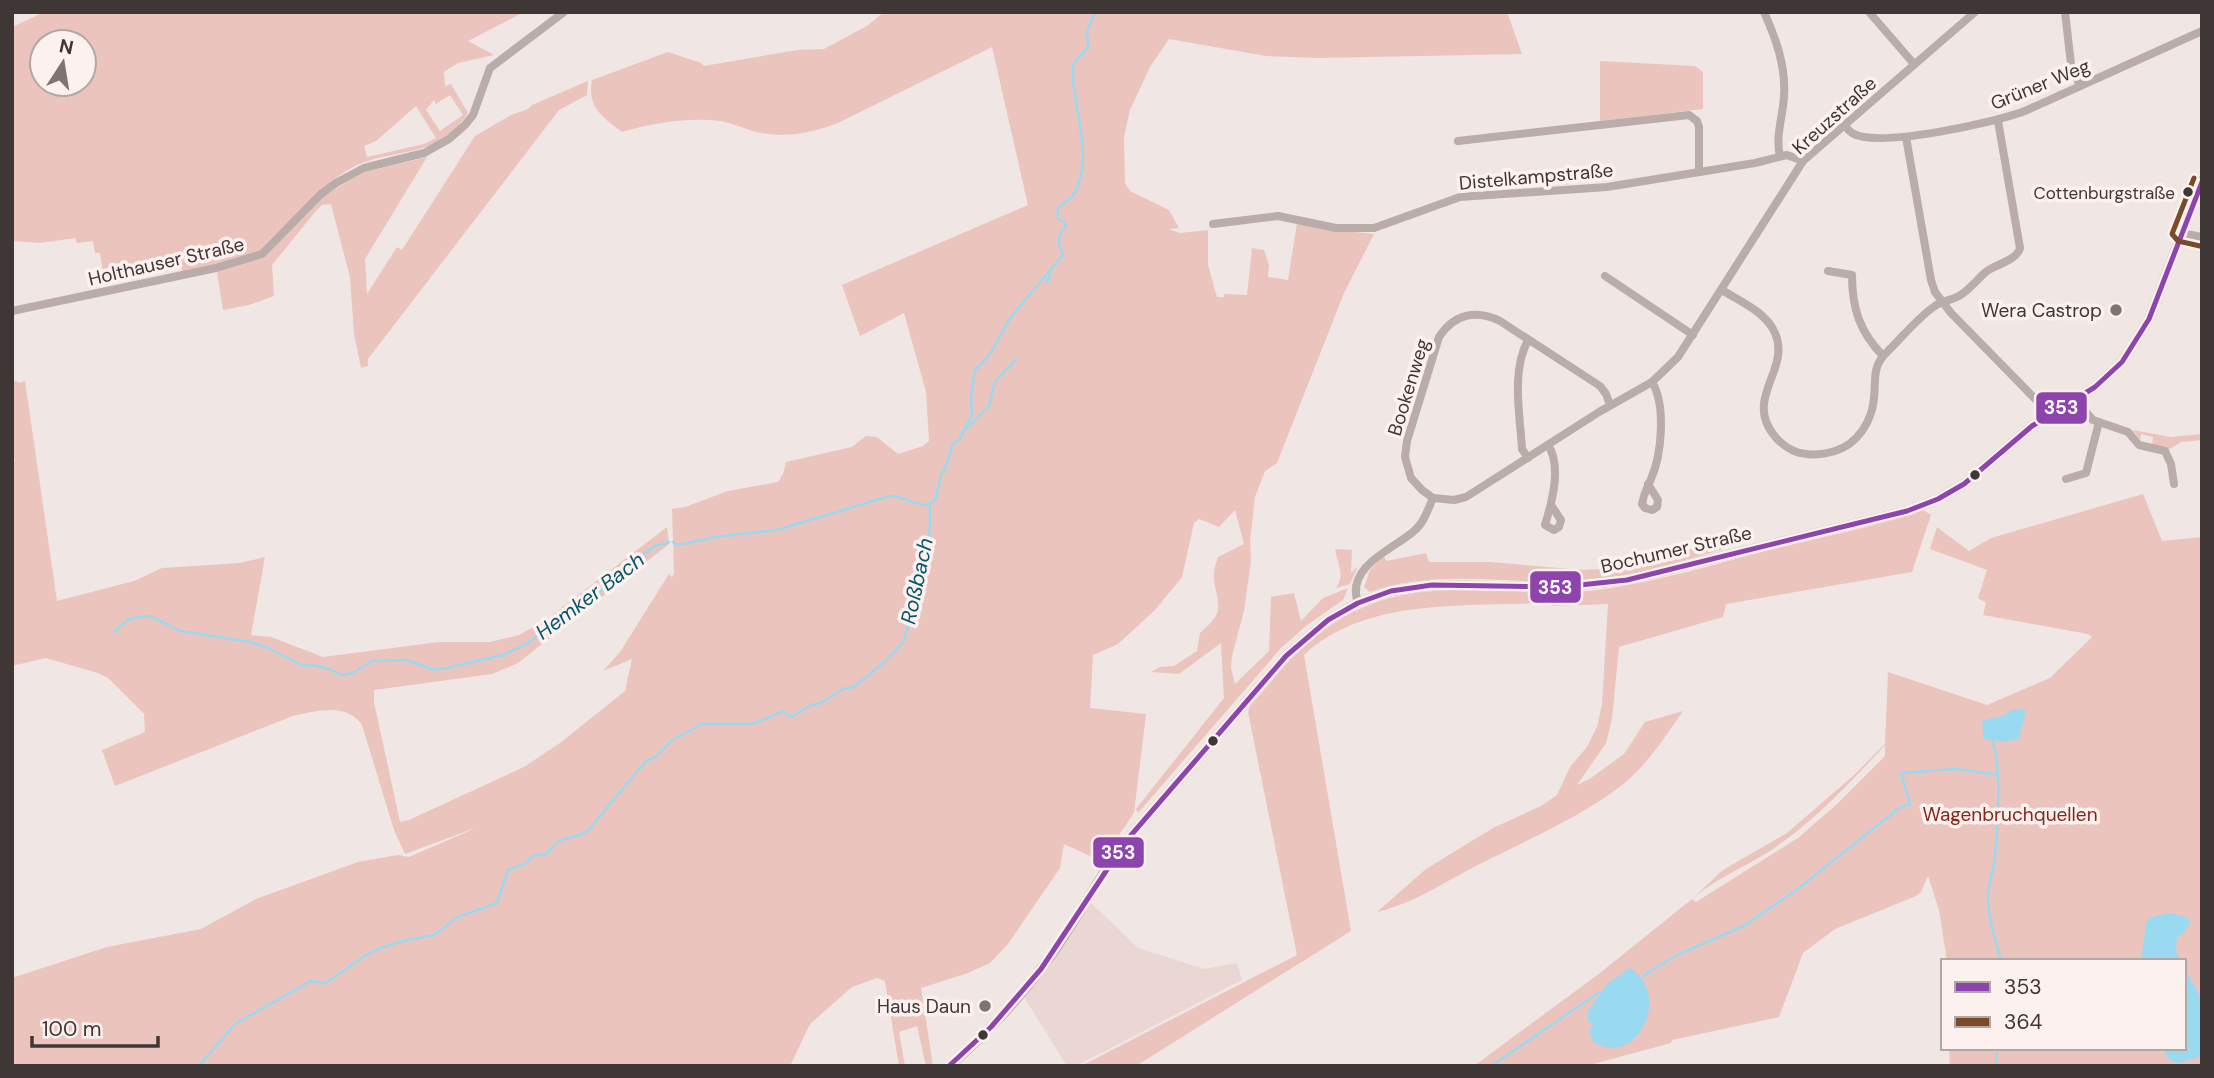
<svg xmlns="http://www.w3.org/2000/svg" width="2214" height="1078" viewBox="0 0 2214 1078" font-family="'DM Sans',sans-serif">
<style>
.built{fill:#ead7d3}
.green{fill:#ebc4bd;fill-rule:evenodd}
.water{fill:#9adaf0}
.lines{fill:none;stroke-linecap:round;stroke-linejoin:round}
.stream{stroke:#9adaf0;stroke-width:2.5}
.minor{stroke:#b9aca9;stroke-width:8}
.major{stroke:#b3a4a1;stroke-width:10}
.bus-1-casing{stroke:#fdf1ef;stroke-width:10}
.bus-2-casing{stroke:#fdf1ef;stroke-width:10}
.bus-1{stroke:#8e44ad;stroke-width:5}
.bus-2{stroke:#7a4b2a;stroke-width:5}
.bus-dot{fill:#3f3736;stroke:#fdf1ef;stroke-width:2.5}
.poi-dot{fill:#7d7473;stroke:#fdf1ef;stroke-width:2.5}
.labels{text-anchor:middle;stroke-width:7;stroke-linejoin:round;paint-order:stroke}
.bus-label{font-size:17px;fill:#3f3736;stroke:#fdf1ef;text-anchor:end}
.street-label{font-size:19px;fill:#3f3736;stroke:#fdf1ef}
.poi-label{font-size:19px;fill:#3f3736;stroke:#fdf1ef;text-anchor:end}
.park-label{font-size:19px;fill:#87271c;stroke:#fdf1ef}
.water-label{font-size:21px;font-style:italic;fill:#00576e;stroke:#fdf1ef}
.line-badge{stroke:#fdf1ef;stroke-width:2.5}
.badge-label{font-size:19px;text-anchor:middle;font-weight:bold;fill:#fff}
</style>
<rect width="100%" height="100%" fill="#f0e6e3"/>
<polygon class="built" points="1087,899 1138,948 1204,969 1237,963 1242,980 1076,1066 1067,1066 1021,992"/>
<g class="green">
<path d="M44 12H160L161 14 165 12H524L468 41 494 55 458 63 444 72 445 86 451 84 468 113C436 160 397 147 355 166 314 186 295 233 255 254 236 263 204 267 183 272L181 268 105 284 100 253H95L93 241 77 243 75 238 40 243 12 241V27ZM42 42H84V84H42ZM450 95 463 115 440 131 426 110 434 100 436 104ZM416 106 436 138 424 144 367 157 364 146 376 141Z"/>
<path d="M884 12H1507L1522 54 1319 58 1266 56 1169 39 1150 67 1130 110 1124 137 1125 183 1130 191 1169 210 1179 228 1168 229 1180 233 1208 230V265L1217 297H1224V294L1247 295 1252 248 1264 250 1269 265 1268 277 1288 280 1297 223 1317 228 1374 234 1344 293 1277 463 1265 471 1255 497 1250 541 1251 561 1244 611 1232 656 1231 668 1235 684 1269 651 1271 597 1294 593 1301 621 1323 598 1348 588 1343 600 1307 625 1281 648 1138 813 1136 809 1224 698 1221 643 1179 674 1151 672 1160 667 1174 666 1197 651 1200 633C1226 610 1218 609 1214 579 1213 572 1216 564 1218 557L1244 544 1235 510 1219 527 1199 519 1194 523 1182 577 1155 610 1118 644 1093 655 1090 708 1146 714 1134 813 1101 861 1064 844 1060 868 1008 944 990 963 968 973 921 988 933 1066H926L917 1026 899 1032 905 1066H899L885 981 877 978 852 987 810 1024 790 1066H12V978L107 947 201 929 256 899 358 862 398 855 409 857 478 827 405 854 394 830 362 725C347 702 315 711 293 716L115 786 102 750 145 732 144 714 108 678 98 673 46 658 12 666V462L15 461 12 449V379L19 383 25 381 57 601 134 581 162 568 240 563 265 557 251 635 271 637 323 657 439 642H490L519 635 543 622 667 527 669 544 518 663 492 674 374 690V702L400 822 409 820 524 767 560 743 625 691 632 659 603 671 620 652 669 574 672 577 674 574 672 509 685 507 728 491 778 482 783 474 786 462 852 447 866 436 877 437 898 454 923 446 929 441 926 392 904 313 860 336 842 285 1028 205 992 47 842 121C816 132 791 138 762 133 748 131 734 123 720 121 689 117 652 123 622 132 602 117 587 107 592 80L668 52 701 63 704 66 797 50 824 49 867 26Z"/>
<polygon points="1600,61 1695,66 1703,72 1703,109 1600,121"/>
<polygon points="588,81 587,95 559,110 368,359 368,366 361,368 354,334 350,277 331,204 322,205 315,212 272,265 274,296 249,305 223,310 217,271 267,254 325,195 354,178 366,172 427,157 365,259 367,294 397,247 402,250 475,136 511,115 528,109 532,105"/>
<polygon points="2133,430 2171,437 2202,434 2202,440 2181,442 2168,450 2152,445 2153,437 2141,434 2140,440"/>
<path d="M2143 494 2162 541 2202 537V1066H1950L1949 1048H2184V961H1947L1939 910 1928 876 1921 892 1916 896 1835 929 1803 953 1779 1017 1672 1040 1671 1043 1586 1066H1474L1600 973 1692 899 1723 870 1787 833 1853 776 1885 744 1888 672 1987 705 2050 678 2092 637 2088 634 1983 615 1986 603 1978 598 1987 570 1930 549 1937 527 1969 551 1991 538ZM1885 745V756L1837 804 1798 838 1696 902 1692 899C1714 880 1740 869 1765 854 1811 825 1849 784 1885 745Z"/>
<path d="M1923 510 1931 515 1912 572 1726 604 1723 617 1619 647 1612 719 1606 743 1577 785 1591 778 1624 754 1645 722 1683 711C1665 737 1647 765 1622 785 1580 818 1526 840 1478 865 1444 882 1415 903 1377 912L1426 869 1493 828 1541 806 1557 795 1570 767 1587 747 1597 727 1602 705 1608 604 1554 606 1540 603C1463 607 1365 598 1304 655L1351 931 1136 1066H1081L1297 955 1248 712 1250 706C1271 683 1290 656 1315 637 1410 561 1498 604 1605 589 1660 581 1715 564 1770 550 1821 537 1873 528 1923 510Z"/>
<path d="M1722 542 1724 547 1721 550C1674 563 1626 579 1576 581 1508 585 1436 568 1370 592L1364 587 1370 570 1384 556 1386 561 1426 553 1429 562H1490L1584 570 1615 568Z"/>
<path d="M1335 549 1352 550 1351 573 1358 566 1350 584 1336 588C1346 574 1337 564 1335 549Z"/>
</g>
<g class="water">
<polygon points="2014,709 2026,710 2019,739 2005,742 1984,739 1982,723 1984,720 2002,716"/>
<polygon points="2168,913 2184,916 2191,922 2182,935 2177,937 2176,951 2181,961 2141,961 2146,924 2149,918"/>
<polygon points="2184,967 2202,1000 2202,1056 2179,1063 2169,1060 2162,1048 2184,1048"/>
<path d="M1630 968C1672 993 1639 1069 1593 1042L1589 1031 1593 1024 1588 1021 1587 1012 1608 983Z"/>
</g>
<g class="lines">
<g class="stream">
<polyline points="1047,283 1050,273"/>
<path d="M963 430C975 424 979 413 989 407L995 382 1016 359"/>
<path d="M673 542 677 545 717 537 777 530 890 496C904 496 914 506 930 505"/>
<polyline points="114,632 129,619 150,616 180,631 250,642 268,648 303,666 311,665 330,669 341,675 353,673 372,661 408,660 433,670 447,668 503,655 530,642 549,626 585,604 653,547 669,542"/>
<path d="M1992 741C2003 763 1997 839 1994 865 1992 875 1988 886 1988 897 1989 919 1995 939 2001 961"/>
<polyline points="1643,976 1677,955 1744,926 1799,888 1898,809 1910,804 1901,773 1956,769 1998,775"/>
<path d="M199 1066 235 1024 311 981 326 983 366 955 381 948 403 941 434 935 458 917 497 903 508 870 525 864 533 856 546 854 556 843 564 839 586 833 646 761 656 757 671 741 702 724H749L759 722 782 711 792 717 811 705 821 703 843 689 854 687 887 660 904 641 926 557 930 530V504L936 498 941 474 945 469 953 444 959 440 972 415 971 398 975 370 989 356 1010 318 1063 255C1059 245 1055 235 1066 227L1064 222 1058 219V208C1062 205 1068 201 1071 198 1096 166 1074 112 1073 75 1072 56 1081 59 1087 48 1091 42 1086 39 1087 33 1088 26 1093 18 1095 12"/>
<polyline points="1491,1066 1600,992"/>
<polyline points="1996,1066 1997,1048"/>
</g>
<g class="minor">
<path d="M1764 12C1776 39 1786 66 1784 96 1783 117 1775 136 1780 156"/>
<polyline points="1869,12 1914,64"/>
<polyline points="2065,12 2071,64 2080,86"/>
<path d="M1844 125C1847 128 1849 131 1852 133 1878 149 1996 122 2025 111L2202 31"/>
<polyline points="1906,137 1931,280 1935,292 1951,313 2050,414"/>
<polyline points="1458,141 1689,115 1697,121 1699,127 1699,171"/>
<polyline points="1213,224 1278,216 1336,228 1374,228 1460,197 1607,187 1755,163 1787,155 1803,161"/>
<polyline points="2181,233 2202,237"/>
<path d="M1828 271 1852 275C1852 309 1860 332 1883 356"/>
<polyline points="1605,276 1693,335"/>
<path d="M1722 290C1741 302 1766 312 1775 333 1791 369 1745 397 1773 434 1779 442 1785 447 1794 451 1807 456 1822 455 1835 451 1858 444 1872 421 1874 398 1876 380 1872 368 1885 354 1900 340 1918 317 1935 306 1942 301 1952 300 1959 296 1970 290 1978 278 1987 271 1997 264 2017 260 2020 248L1998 121"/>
<polyline points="12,311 216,268 262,254 321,194 336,183 364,168 424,153 449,139 465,125 473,115 490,68 564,12"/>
<polyline points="2075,400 2093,420 2128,432 2139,445 2165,451 2171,464 2174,484"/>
<path d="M1610 405 1606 394 1600 386 1500 321C1476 309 1454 314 1439 337L1407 441 1405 457 1411 478 1422 490 1433 498 1454 500 1466 497 1599 412 1652 382 1678 357 1803 161 1975 12"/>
<path d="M1548 445C1562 466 1552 502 1545 525L1554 530 1559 527 1561 520 1551 505"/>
<path d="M1528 458 1522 449C1520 414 1511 372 1528 340"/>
<polyline points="2066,479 2086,473 2099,422"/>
<path d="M1648 484 1658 500 1657 507 1652 510 1645 508 1642 504C1644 492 1647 489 1651 479 1662 454 1666 405 1652 382"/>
<path d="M1358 603C1345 566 1394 549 1414 531 1424 523 1428 509 1433 498"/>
</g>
<path class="major" d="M949 1066C987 1034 1023 994 1052 954 1078 917 1099 877 1126 841L1286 656 1328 620 1358 603 1391 591 1432 585 1561 587 1627 580 1907 511 1938 499 1964 484 2032 426 2095 387 2122 362 2149 319 2202 181"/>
<g class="bus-1-casing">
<polyline id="bus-1" points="949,1066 991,1027 1041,969 1126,841 1286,656 1328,620 1358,603 1391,591 1432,585 1561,587 1627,580 1907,511 1938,499 1964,484 2032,426 2095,387 2122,362 2149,319 2202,182"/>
</g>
<g class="bus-2-casing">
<polyline id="bus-2" points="2194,178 2172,234 2178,241 2200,246"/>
</g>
<use href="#bus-1" class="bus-1"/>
<use href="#bus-2" class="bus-2"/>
</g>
<g class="bus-dot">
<circle cx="2188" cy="192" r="6"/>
<circle cx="1975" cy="475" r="6"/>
<circle cx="1213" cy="741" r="6"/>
<circle cx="983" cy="1035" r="6"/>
</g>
<g class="poi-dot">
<circle cx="2116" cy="310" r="7"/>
<circle cx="985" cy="1006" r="7"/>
</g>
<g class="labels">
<g class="bus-label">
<text x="2175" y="199">Cottenburgstraße</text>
</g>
<g class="street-label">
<text transform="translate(2040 84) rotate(-22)" y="7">Grüner Weg</text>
<text transform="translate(1834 115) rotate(-42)" y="7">Kreuzstraße</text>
<text transform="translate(1536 176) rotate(-5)" y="7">Distelkampstraße</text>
<text transform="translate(166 261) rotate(-13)" y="7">Holthauser Straße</text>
<text transform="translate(1408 387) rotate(-73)" y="7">Bookenweg</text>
<text transform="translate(1676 549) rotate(-13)" y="7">Bochumer Straße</text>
</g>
<g class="poi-label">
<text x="2102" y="317">Wera Castrop</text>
<text x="971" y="1013">Haus Daun</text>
</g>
<g class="park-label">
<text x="2010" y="821">Wagenbruchquellen</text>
</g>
<g class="water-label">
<text transform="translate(917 581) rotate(-78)" y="7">Roßbach</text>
<text transform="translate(590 596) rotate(-37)" y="7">Hemker Bach</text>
</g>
</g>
<g class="line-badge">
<rect x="2035" y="391" width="53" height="34" rx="7" fill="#8e44ad"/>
<rect x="1529" y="570" width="53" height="34" rx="7" fill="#8e44ad"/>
<rect x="1092" y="836" width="53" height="33" rx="7" fill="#8e44ad"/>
</g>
<g class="badge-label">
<text x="2061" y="414">353</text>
<text x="1555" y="594">353</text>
<text x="1118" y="859">353</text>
</g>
<rect width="2214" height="1078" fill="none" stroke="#3f3736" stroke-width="28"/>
<rect x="1941" y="959" width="245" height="91" fill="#fdf1ef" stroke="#b1a7a5" stroke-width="2"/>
<rect x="1955" y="982" width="35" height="10" fill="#8e44ad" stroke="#b1a7a5" stroke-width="2"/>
<text x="2004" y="994" font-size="21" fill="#3f3736">353</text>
<rect x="1955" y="1017" width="35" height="10" fill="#7a4b2a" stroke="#b1a7a5" stroke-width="2"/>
<text x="2004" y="1029" font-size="21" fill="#3f3736">364</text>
<g transform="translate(63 63) rotate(12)"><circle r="33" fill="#fdf1ef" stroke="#b1a7a5" stroke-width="2"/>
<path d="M0-5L12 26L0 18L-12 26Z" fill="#7d7473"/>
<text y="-10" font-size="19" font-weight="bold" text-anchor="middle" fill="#3f3736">N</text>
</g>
<path d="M32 1036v10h126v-10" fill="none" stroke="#3f3736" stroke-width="3.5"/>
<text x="42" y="1036" font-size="21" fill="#3f3736" stroke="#fdf1ef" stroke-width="5" paint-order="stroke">100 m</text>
</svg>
